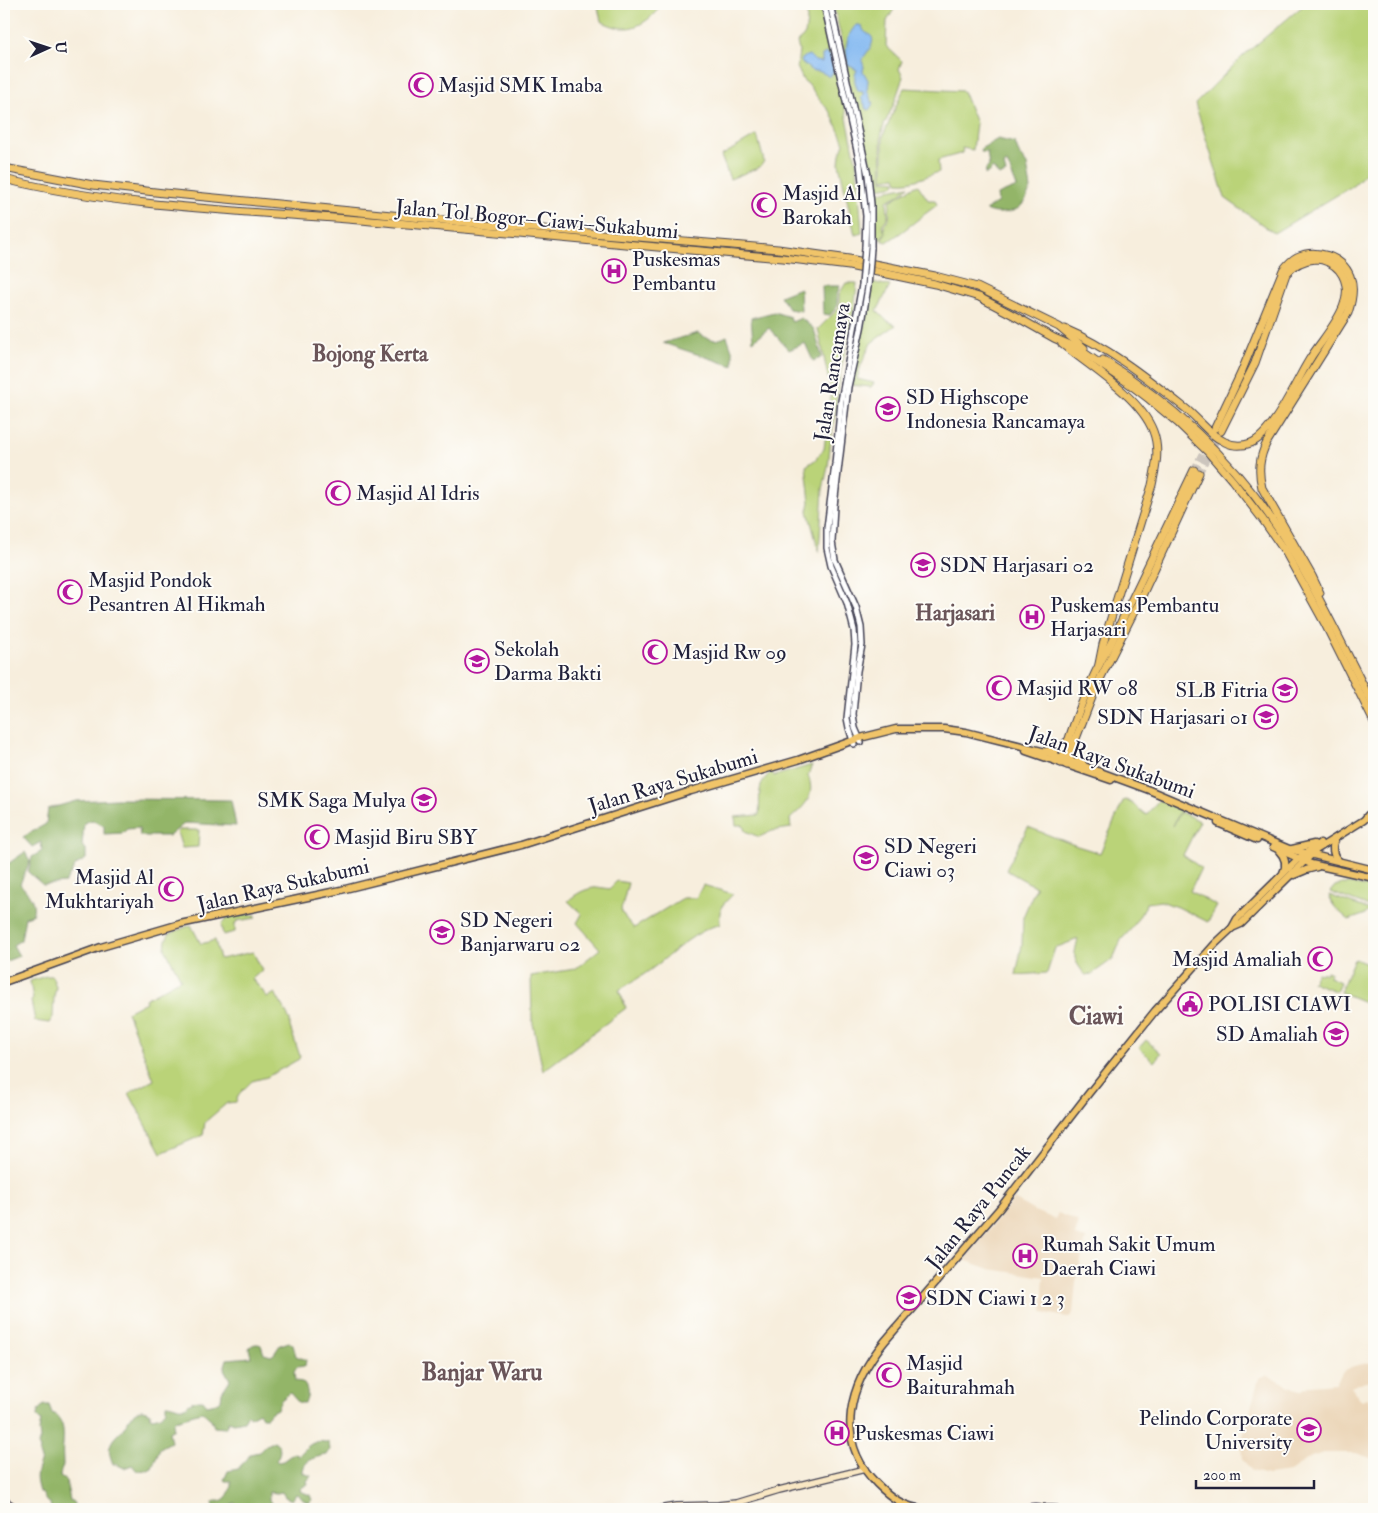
<svg xmlns="http://www.w3.org/2000/svg" width="1378" height="1513" viewBox="0 0 1378 1513" font-family="'IM FELL Double Pica',serif">
<style>
.built{fill:#ecd7ba}
.green{fill:#bad378;stroke:#6e7a5a}
.forest{fill:#93b568;stroke:#5a6c52}
.water{fill:#82b8f1;stroke:#526d96}
.lines{fill:none;stroke-linecap:round;stroke-linejoin:round}
.motorway-tunnel{stroke:#ccc5bd;stroke-width:7;stroke-dasharray:7 3.5;stroke-linecap:butt}
.tertiary-casing{stroke:#424153;stroke-width:8}
.secondary-casing{stroke:#424153;stroke-width:8}
.trunk-casing{stroke:#424153;stroke-width:9}
.motorway-casing{stroke:#424153;stroke-width:9}
.tertiary{stroke:#fff;stroke-width:5}
.secondary{stroke:#f9e7c3;stroke-width:5.5}
.trunk{stroke:#f0c469;stroke-width:6}
.motorway{stroke:#f0c469;stroke-width:7}
.tertiary-bridge-casing{stroke:#424153;stroke-width:8;stroke-linecap:butt}
.tertiary-bridge{stroke:#fff;stroke-width:5}
.labels{text-anchor:middle;stroke-width:4;stroke-linejoin:round;paint-order:stroke}
.poi-label{font-size:21px;fill:#22223b;stroke:#fdfcf7;text-anchor:start}
.street-label{font-size:21px;fill:#22223b;stroke:#fdfcf7}
.neighbourhood-label{font-size:22px;font-weight:bold;fill:#6a5559;stroke:#fdfcf7}
.quarter-label{font-size:24px;font-weight:bold;fill:#6a5559;stroke:#fdfcf7}
</style>
<rect width="100%" height="100%" fill="#fdfcf7"/>
<filter id="ink" filterUnits="userSpaceOnUse"><feTurbulence type="fractalNoise" baseFrequency=".02" numOctaves="2"/><feDisplacementMap in="SourceGraphic" scale="10" xChannelSelector="R" yChannelSelector="G"/><feConvolveMatrix kernelMatrix="1 2 1 2 8 2 1 2 1" color-interpolation-filters="sRGB"/></filter>
<filter id="wash" filterUnits="userSpaceOnUse"><feTurbulence type="fractalNoise" baseFrequency=".0096" numOctaves="4" result="noise"/><feDisplacementMap in="SourceGraphic" scale="20" xChannelSelector="R" yChannelSelector="G"/><feGaussianBlur stdDeviation="1.12" result="paint"/><feColorMatrix in="noise" values="0 0 0 0 0 0 0 0 0 0 0 0 0 0 0 0 0 1.4 0 .05"/><feComposite in="paint" operator="in"/></filter>
<g filter="url(#wash)">
<rect width="100%" height="100%" fill="#f7eedd"/>
<g class="built">
<polygon points="1014,1199 1034,1211 1055,1219 1058,1213 1079,1222 1075,1236 1086,1239 1076,1282 1073,1313 1071,1316 1068,1317 1043,1313 1042,1310 1044,1277 990,1269 964,1260"/>
<polygon points="1374,1359 1374,1381 1365,1381 1351,1387 1362,1401 1368,1398 1370,1406 1374,1406 1374,1459 1356,1453 1324,1453 1311,1457 1290,1472 1268,1475 1252,1471 1242,1459 1241,1444 1259,1378 1267,1375 1300,1391 1311,1385 1336,1383 1343,1371 1354,1366 1372,1362"/>
</g>
<g class="green">
<path d="M600 4H660C659 9 655 13 651 17 634 31 620 31 601 21L598 7Z"/>
<polygon points="806,4 819,4 845,108 857,166 862,233 855,235 839,164 840,154 844,143 831,113 818,98 809,85 803,80 797,67 799,51 797,42 805,35 807,20"/>
<polygon points="833,4 897,4 887,21 886,46 902,61 899,69 903,77 894,104 884,125 881,136 882,180 896,181 895,185 873,189 868,150 852,101 843,45"/>
<polygon points="1305,4 1374,4 1374,164 1354,185 1274,233 1225,198 1195,104 1244,55"/>
<path d="M904 88 963 91 976 123 973 150 962 148 963 153 938 160 939 172C926 176 911 184 898 182L896 177 883 179V136Z"/>
<polygon points="757,135 764,161 760,167 730,179 721,156"/>
<path d="M918 185 928 200H935L937 205C920 217 905 231 887 242L881 240 885 234 884 225 889 218 890 201C900 196 908 189 918 185Z"/>
<polygon points="909,186 899,195 887,201 888,217 882,225 885,233 880,239 875,241 874,212 872,207 875,194 879,192"/>
<polygon points="872,282 890,286 877,311 886,320 896,325 871,343 861,365 857,379 874,383 871,387 851,385 868,307"/>
<polygon points="846,283 857,283 855,303 840,375 830,447 828,467 823,489 819,552 808,511 810,502 806,466 815,460 824,449 831,391 818,329 839,308 839,294"/>
<path d="M812 765 808 775C816 797 805 805 790 819L791 828 772 831 759 837 745 831 743 825H736L735 817 759 815C761 799 755 783 772 772L774 776Z"/>
<path d="M1126 800 1133 804 1146 815 1159 800 1181 809 1173 826 1180 812 1200 821 1183 855 1201 868 1190 891 1217 906 1208 922 1182 909 1161 901 1146 903 1145 907 1132 928 1121 940 1113 959 1092 974 1085 975C1073 958 1073 959 1078 939L1055 948 1047 973 1016 975 1022 945 1023 917 1036 887 1006 870 1028 827 1077 846 1100 853C1107 836 1116 819 1123 801Z"/>
<polygon points="180,830 199,830 198,847 182,848 177,832"/>
<path d="M617 881 628 883 621 910 626 919 634 928 683 898H696L703 885 733 894C721 907 719 906 720 924 696 931 677 949 658 964 646 974 632 982 619 990L626 1008 543 1071 532 1019 531 976 575 969 600 949 577 923 582 914 568 901C580 890 594 885 609 889Z"/>
<polygon points="1342,884 1350,884 1374,888 1374,906 1372,908 1330,892 1335,886"/>
<path d="M1329 895 1370 910 1366 914 1349 920C1340 912 1332 907 1329 895Z"/>
<polygon points="241,914 256,915 256,918 237,921 235,924 235,932 223,935 221,925 229,916"/>
<polygon points="191,925 201,944 215,940 220,959 253,952 262,970 252,979 262,990 267,998 275,993 290,1020 290,1027 300,1056 299,1059 267,1077 252,1081 239,1094 236,1102 227,1103 205,1122 203,1135 161,1153 129,1093 154,1080 127,1012 146,1002 145,999 181,979 165,949 166,940 169,934"/>
<polygon points="1355,959 1374,967 1374,1006 1340,992 1353,961"/>
<polygon points="1327,971 1330,972 1329,977 1340,982 1337,989 1335,991 1312,982 1317,973 1321,974 1322,972 1325,974"/>
<polygon points="46,976 52,976 56,987 54,997 53,1017 49,1023 35,1021 31,1001 33,999 30,981"/>
<polygon points="1146,1040 1161,1053 1154,1062 1139,1048"/>
</g>
<g class="forest">
<path d="M998 139 1015 143 1020 156 1027 165 1031 189C1028 194 1025 202 1021 206 1013 214 995 215 985 210L998 202 997 195 1017 187 1007 163 1004 165 1006 173 999 176 993 168 985 175 986 169 989 166 987 152H981L982 148Z"/>
<polygon points="822,286 840,286 837,294 837,307 830,315 823,314"/>
<polygon points="800,288 801,311 789,309 780,296"/>
<polygon points="774,312 790,317 792,322 801,318 814,329 822,357 813,361 805,343 789,350 769,328 753,341 751,318"/>
<path d="M698 333C709 340 716 342 727 336L733 353V366L663 343Z"/>
<polygon points="117,799 231,800 236,826 185,823 169,836 140,836 139,828 127,829 123,833 104,834 104,826 92,820 84,823 82,846 86,849 86,859 76,865 65,883 43,885 28,872 32,857 42,851 41,842 32,847 23,837 46,824 48,809 76,801"/>
<path d="M25 852 30 861 20 884C28 893 37 902 32 915L25 917 21 940 13 945 19 956 4 962V872L9 863Z"/>
<path d="M289 1342 293 1345 296 1356 306 1360 305 1366 297 1367 294 1372 295 1381 302 1382C308 1387 309 1396 305 1403H299L290 1393 281 1400 277 1409 271 1412 267 1417H262L259 1412 250 1417 249 1414H248L244 1421 234 1423 229 1421 225 1428 214 1427 211 1419C207 1417 206 1414 202 1412L190 1415V1416L175 1420 173 1424 174 1429 169 1432 171 1442 160 1448 152 1468 148 1470 137 1471 132 1465 124 1468 116 1464H113C111 1459 108 1451 110 1446 112 1439 117 1435 122 1430 129 1421 135 1403 151 1413L150 1417 153 1418C162 1416 167 1413 166 1404 172 1404 178 1408 183 1407 188 1407 186 1405 190 1403 194 1400 199 1400 203 1400L207 1405 216 1403 221 1400 222 1392 230 1380 224 1369 227 1359 251 1357 249 1348C252 1344 257 1343 261 1345L264 1354 271 1356 274 1354 280 1345Z"/>
<path d="M45 1405H49L52 1413C64 1419 64 1432 63 1444 62 1451 63 1458 63 1465 62 1469 60 1472 60 1477L66 1481 70 1500 73 1502 76 1509H51L50 1503 46 1501 42 1493 39 1492C35 1478 35 1474 41 1460L39 1454 40 1450 38 1445 40 1439 39 1431 41 1421 37 1417C37 1411 40 1407 45 1405Z"/>
<path d="M274 1441C282 1446 281 1453 276 1460L278 1462 283 1461 294 1453 297 1454 298 1457C307 1446 314 1438 329 1443L330 1450 327 1455C316 1457 303 1459 303 1473L311 1476 307 1481 308 1484 301 1488 300 1491 310 1495 312 1500 309 1503 303 1500 299 1495 296 1494 292 1500 285 1497 282 1492 277 1493 269 1492V1500L275 1509H240L236 1507 235 1503 232 1504 233 1509H218V1506L214 1507 213 1503 215 1501C226 1503 232 1491 231 1481H225L224 1480 228 1471 238 1469C242 1463 247 1461 250 1454L259 1452 266 1445Z"/>
</g>
<g class="water">
<path d="M856 25H859L862 26C865 35 866 31 871 36 877 43 865 54 862 60L864 67 863 71 868 80 867 91 869 93 871 102H874L869 110 865 108V105L861 98 863 95V92L858 91C855 83 853 78 857 70L848 65C845 49 845 38 856 25Z"/>
<polygon points="826,53 830,55 834,71 829,77 825,74 818,71 812,71 801,62 802,59 806,56 809,55 815,61 822,62 822,55"/>
</g>
</g>
<g filter="url(#ink)">
<g class="lines">
<g class="motorway-tunnel">
<polyline points="1194,470 1214,430"/>
<polyline points="1199,473 1220,433"/>
</g>
<g class="tertiary-casing">
<g id="tertiary">
<polyline points="824,4 860,164 866,216 865,247"/>
<polyline points="830,4 868,175 871,204 871,248"/>
<polyline points="861,742 855,728 853,714 857,671 862,645 861,627 856,607 835,560 832,542 834,506 848,387 861,329 868,287"/>
<polyline points="854,744 849,728 847,718 855,645 854,630 847,603 831,566 827,548 827,528 835,464 841,401 862,285"/>
</g>
</g>
<g class="secondary-casing">
<g id="secondary">
<polyline points="4,1500 18,1509"/>
<polyline points="659,1509 677,1506 718,1505 736,1503 779,1490 865,1469"/>
</g>
</g>
<g class="trunk-casing">
<g id="trunk">
<polyline points="1026,751 1111,780"/>
<polyline points="1218,823 1257,840"/>
<path d="M1336 838C1331 846 1332 856 1340 862"/>
<polyline points="1273,847 1311,864 1374,878"/>
<polyline points="1292,849 1314,844"/>
<path d="M1279 851C1286 858 1287 865 1283 873"/>
<polyline points="1294,875 1306,870 1317,867"/>
<polyline points="1232,928 1237,919 1298,859 1320,843"/>
<polyline points="4,982 101,947 180,924 341,890 521,845 691,791 798,760 860,738 896,729 944,729 966,732 1046,752 1149,790 1289,849 1374,870"/>
<path d="M924 1509C904 1507 891 1498 877 1484 833 1440 849 1384 885 1341L1000 1208 1089 1093 1155 1011 1215 944 1232 928 1241 924 1316 850 1364 820 1368 815"/>
<polyline points="1002,1509 1036,1507 1057,1509"/>
</g>
</g>
<g class="motorway-casing">
<g id="motorway">
<polyline points="4,168 93,185 164,193 474,223 778,249 849,259 935,276 977,287 1059,327 1084,348"/>
<path d="M4 179C122 208 250 211 371 221 508 232 645 247 783 258L849 266 897 276 935 284 979 297 1015 316 1054 338 1077 348 1124 380 1149 399 1178 423 1208 452 1232 480 1263 520 1286 553 1324 622 1374 722"/>
<path d="M1065 329C1108 347 1148 379 1185 408 1199 419 1209 435 1225 442 1233 446 1243 446 1251 443 1274 434 1297 378 1311 357 1326 333 1362 299 1339 270 1334 264 1324 259 1316 259 1303 260 1294 264 1286 274L1255 363 1221 431"/>
<path d="M1062 344C1091 367 1140 397 1153 431 1160 449 1156 467 1152 485L1103 644 1099 664"/>
<path d="M1103 360C1179 408 1245 472 1291 549 1322 600 1347 654 1374 707"/>
<path d="M1215 428 1241 373 1283 270C1287 265 1291 260 1297 257 1315 248 1342 256 1350 276 1355 288 1352 301 1348 313L1267 442C1259 458 1258 471 1262 488L1312 576 1320 593"/>
<polyline points="1075,741 1079,758 1083,765"/>
<polyline points="1046,752 1057,749 1068,741"/>
<path d="M1061 763C1074 722 1088 682 1110 645L1194 470"/>
<polyline points="1067,765 1075,741 1096,687 1139,602 1199,473"/>
</g>
</g>
<use href="#tertiary" class="tertiary"/>
<use href="#secondary" class="secondary"/>
<use href="#trunk" class="trunk"/>
<use href="#motorway" class="motorway"/>
<g class="tertiary-bridge-casing">
<g id="tertiary-bridge">
<polyline points="862,285 865,247"/>
<polyline points="868,287 871,248"/>
</g>
</g>
<use href="#tertiary-bridge" class="tertiary-bridge"/>
</g>
</g>
<defs>
<g id="mosque-ring" transform="scale(1.25)"><circle r="9.5" fill="#fdfcf7" stroke="#b5179e" stroke-width="1.5"/><path d="M3.5-4.9A6 6 0 1 0 3.5 4.9A5 5 0 1 1 3.5-4.9Z" fill="#b5179e"/></g>
<g id="hospital-ring" transform="scale(1.25)"><circle r="9.5" fill="#fdfcf7" stroke="#b5179e" stroke-width="1.5"/><path d="M-5-5h3v3.5h4V-5h3V5h-3V1.5h-4V5h-3Z" fill="#b5179e"/></g>
<g id="school-ring" transform="scale(1.25)"><circle r="9.5" fill="#fdfcf7" stroke="#b5179e" stroke-width="1.5"/><path d="M0-5L7-2L0 1L-7-2ZM-4 1L0 2.5L4 1V4Q0 6-4 4Z" fill="#b5179e"/></g>
<g id="civic-ring" transform="scale(1.25)"><circle r="9.5" fill="#fdfcf7" stroke="#b5179e" stroke-width="1.5"/><path d="M-.6-6.5H3V-4.5H.6V-3L4-1V1h2V6H-6V1h2V-1L-.6-3ZM-1.2 2.5V6h2.4V2.5Z" fill="#b5179e"/></g>
<g id="university-ring" transform="scale(1.25)"><circle r="9.5" fill="#fdfcf7" stroke="#b5179e" stroke-width="1.5"/><path d="M0-5L7-2L0 1L-7-2ZM-4 1L0 2.5L4 1V4Q0 6-4 4Z" fill="#b5179e"/></g>
</defs>
<g fill-rule="evenodd">
<use href="#mosque-ring" x="421" y="85"/>
<use href="#mosque-ring" x="764" y="205"/>
<use href="#hospital-ring" x="614" y="271"/>
<use href="#school-ring" x="888" y="409"/>
<use href="#mosque-ring" x="338" y="493"/>
<use href="#school-ring" x="923" y="565"/>
<use href="#mosque-ring" x="70" y="592"/>
<use href="#hospital-ring" x="1032" y="617"/>
<use href="#mosque-ring" x="655" y="652"/>
<use href="#school-ring" x="477" y="661"/>
<use href="#mosque-ring" x="999" y="688"/>
<use href="#school-ring" x="1285" y="690"/>
<use href="#school-ring" x="1266" y="717"/>
<use href="#school-ring" x="424" y="800"/>
<use href="#mosque-ring" x="317" y="837"/>
<use href="#school-ring" x="866" y="858"/>
<use href="#mosque-ring" x="171" y="889"/>
<use href="#school-ring" x="442" y="932"/>
<use href="#mosque-ring" x="1320" y="959"/>
<use href="#civic-ring" x="1190" y="1004"/>
<use href="#school-ring" x="1336" y="1034"/>
<use href="#hospital-ring" x="1025" y="1256"/>
<use href="#school-ring" x="909" y="1298"/>
<use href="#mosque-ring" x="889" y="1375"/>
<use href="#university-ring" x="1309" y="1430"/>
<use href="#hospital-ring" x="837" y="1433"/>
</g>
<g class="labels">
<g class="poi-label">
<text x="438" y="92">Masjid SMK Imaba</text>
<text x="782" y="200">Masjid Al<tspan x="782" dy="24">Barokah</tspan></text>
<text x="632" y="266">Puskesmas<tspan x="632" dy="24">Pembantu</tspan></text>
<text x="906" y="404">SD Highscope<tspan x="906" dy="24">Indonesia Rancamaya</tspan></text>
<text x="356" y="500">Masjid Al Idris</text>
<text x="940" y="572">SDN Harjasari 02</text>
<text x="88" y="587">Masjid Pondok<tspan x="88" dy="24">Pesantren Al Hikmah</tspan></text>
<text x="1050" y="612">Puskemas Pembantu<tspan x="1050" dy="24">Harjasari</tspan></text>
<text x="494" y="656">Sekolah<tspan x="494" dy="24">Darma Bakti</tspan></text>
<text x="672" y="659">Masjid Rw 09</text>
<text x="1016" y="695">Masjid RW 08</text>
<text x="1268" y="697" text-anchor="end">SLB Fitria</text>
<text x="1248" y="724" text-anchor="end">SDN Harjasari 01</text>
<text x="406" y="807" text-anchor="end">SMK Saga Mulya</text>
<text x="334" y="844">Masjid Biru SBY</text>
<text x="884" y="853">SD Negeri<tspan x="884" dy="24">Ciawi 03</tspan></text>
<text x="154" y="884" text-anchor="end">Masjid Al<tspan x="154" dy="24">Mukhtariyah</tspan></text>
<text x="460" y="927">SD Negeri<tspan x="460" dy="24">Banjarwaru 02</tspan></text>
<text x="1302" y="966" text-anchor="end">Masjid Amaliah</text>
<text x="1208" y="1011">POLISI CIAWI</text>
<text x="1318" y="1041" text-anchor="end">SD Amaliah</text>
<text x="1042" y="1251">Rumah Sakit Umum<tspan x="1042" dy="24">Daerah Ciawi</tspan></text>
<text x="926" y="1305">SDN Ciawi 1 2 3</text>
<text x="906" y="1370">Masjid<tspan x="906" dy="24">Baiturahmah</tspan></text>
<text x="1292" y="1425" text-anchor="end">Pelindo Corporate<tspan x="1292" dy="24">University</tspan></text>
<text x="854" y="1440">Puskesmas Ciawi</text>
</g>
<g class="street-label">
<text transform="translate(537 219) rotate(5)" y="7">Jalan Tol Bogor–Ciawi–Sukabumi</text>
<text transform="translate(832 372) rotate(-81)" y="7">Jalan Rancamaya</text>
<text transform="translate(1112 762) rotate(20)" y="7">Jalan Raya Sukabumi</text>
<text transform="translate(673 781) rotate(-17)" y="7">Jalan Raya Sukabumi</text>
<text transform="translate(283 885) rotate(-13)" y="7">Jalan Raya Sukabumi</text>
<text transform="translate(978 1207) rotate(-51)" y="7">Jalan Raya Puncak</text>
</g>
<g class="neighbourhood-label">
<text x="370" y="361">Bojong Kerta</text>
<text x="955" y="620">Harjasari</text>
</g>
<g class="quarter-label">
<text x="1096" y="1024">Ciawi</text>
<text x="482" y="1380">Banjar Waru</text>
</g>
</g>
<rect width="1378" height="1513" fill="none" stroke="#fdfcf7" stroke-width="20"/>
<g transform="translate(48 48) rotate(87)" stroke="#fdfcf7" stroke-width="4" paint-order="stroke">
<path d="M0-4L9 19L0 12L-9 19Z" fill="#22223b"/>
<text y="-8" font-size="14" font-weight="bold" text-anchor="middle" fill="#22223b">U</text>
</g>
<path d="M1196 1480v8h118v-8" fill="none" stroke="#22223b" stroke-width="2.5"/>
<text x="1203" y="1480" font-size="15" fill="#22223b" stroke="#fdfcf7" stroke-width="4" paint-order="stroke">200 m</text>
</svg>
